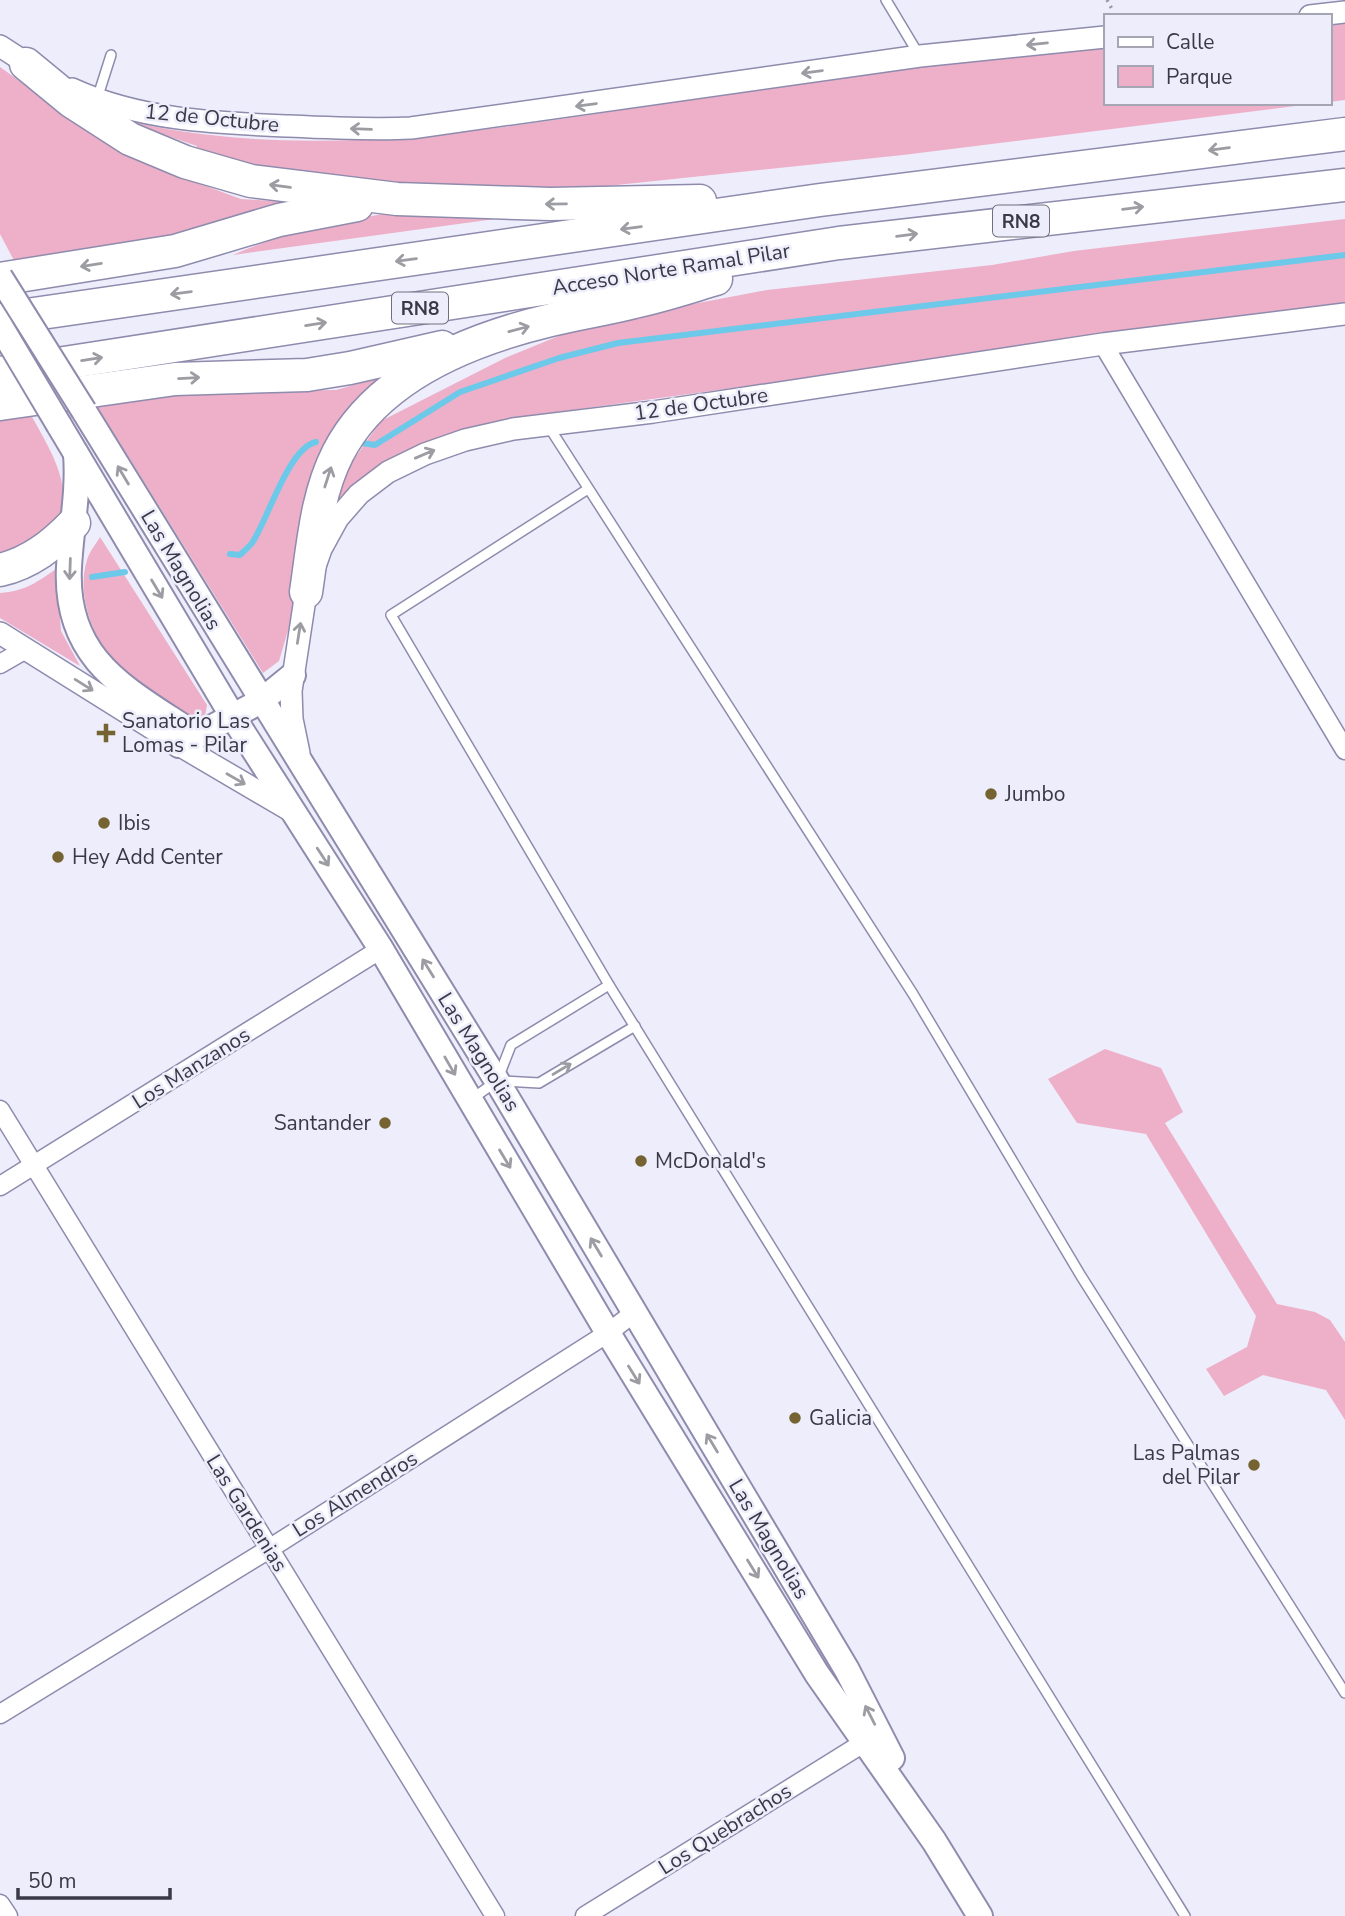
<svg xmlns="http://www.w3.org/2000/svg" width="1345" height="1916" viewBox="0 0 1345 1916" font-family="'Nunito Sans',sans-serif">
<style>
.green{fill:#edb0c8}
.lines{fill:none;stroke-linecap:round;stroke-linejoin:round}
.stream{stroke:#6cc9e9;stroke-width:6}
.service-casing{stroke:#8e8bad;stroke-width:12}
.minor-casing{stroke:#8e8bad;stroke-width:21}
.tertiary-casing{stroke:#8e8bad;stroke-width:24}
.secondary-casing{stroke:#8e8bad;stroke-width:28}
.motorway-casing{stroke:#8e8bad;stroke-width:35}
.path{stroke:#9696a4;stroke-width:3.5;stroke-dasharray:2 5;stroke-linecap:butt}
.service{stroke:#fff;stroke-width:9}
.minor{stroke:#fff;stroke-width:18}
.tertiary{stroke:#fff;stroke-width:21}
.secondary{stroke:#fff;stroke-width:24}
.motorway{stroke:#fff;stroke-width:32}
.secondary-bridge-casing{stroke:#8e8bad;stroke-width:28;stroke-linecap:butt}
.secondary-bridge{stroke:#fff;stroke-width:24}
.oneway{stroke:#9c9ca3}
.poi-dot{fill:#756331;stroke:#ededfb;stroke-width:2.5}
.labels{text-anchor:middle;stroke-width:5;stroke-linejoin:round;paint-order:stroke}
.shield{fill:#ededfb;stroke:#706f7d;stroke-width:2}
.shield-label{font-size:19px;font-weight:bold;fill:#3a3947}
.street-label{font-size:21px;fill:#3a3947;stroke:#ededfb}
.poi-label{font-size:21px;fill:#3a3947;stroke:#ededfb;text-anchor:start}
</style>
<rect width="100%" height="100%" fill="#ededfb"/>
<g class="green">
<polygon points="1345,20 1345,100 1329,102 1329,21"/>
<path d="M1105 45V103H1319L903 155 607 186 499 189 435 187 260 175 193 154 197 146 112 117C306 168 521 125 716 95 846 76 975 60 1105 45Z"/>
<polygon points="0,67 104,141 143,163 241,199 302,203 242,221 18,268 0,234"/>
<path d="M404 211 502 218 233 255C287 231 345 219 404 211Z"/>
<polygon points="1345,219 1345,304 528,416 443,436 391,460 352,485 333,508 342,476 381,421 505,358 588,324 767,290 992,265 1074,251"/>
<polygon points="410,369 306,527 292,617 279,661 263,673 95,403 174,393 336,390"/>
<path d="M30 413C52 454 87 503 40 542 29 550 12 555 0 561V416Z"/>
<path d="M100 537 207 705 205 716 196 722 184 718C162 701 137 685 117 665 93 641 76 593 87 560 89 552 96 544 100 537Z"/>
<path d="M56 569 61 631 80 666 0 618V593C25 591 36 583 56 569Z"/>
<polygon points="1105,1049 1161,1068 1183,1112 1165,1123 1277,1304 1315,1312 1330,1320 1345,1342 1345,1420 1326,1390 1263,1375 1224,1396 1206,1369 1247,1347 1256,1316 1146,1134 1077,1123 1048,1079"/>
</g>
<g class="lines">
<g class="stream">
<polyline points="362,443 375,445 460,392 559,358 618,343 1345,255"/>
<path d="M230 554 240 555C244 551 249 547 252 543 268 520 288 448 316 442"/>
<polyline points="92,577 125,572"/>
</g>
<g class="service-casing">
<g id="service">
<polyline points="886,0 919,55"/>
<polyline points="97,99 111,55"/>
<polyline points="549,427 913,994 1081,1276 1345,1693"/>
<polyline points="588,489 391,615 609,985 1185,1916"/>
<polyline points="503,1081 539,1083 635,1026"/>
<polyline points="473,1098 497,1081 511,1045 609,985"/>
</g>
</g>
<g class="minor-casing">
<g id="minor">
<polyline points="1103,344 1345,750"/>
<polyline points="0,664 26,649"/>
<polyline points="0,1110 495,1916"/>
<polyline points="0,1186 381,949"/>
<polyline points="0,1714 269,1549 608,1333 635,1312"/>
<polyline points="0,1904 8,1916"/>
<polyline points="585,1916 865,1742"/>
</g>
</g>
<g class="tertiary-casing">
<g id="tertiary">
<polyline points="1310,16 1345,12"/>
<polyline points="0,46 37,70"/>
<path d="M72 89C139 120 215 123 287 126 329 128 370 130 411 128L920 56 1105 37"/>
<polyline points="0,633 179,745 293,812"/>
<polyline points="299,753 292,719 291,691 306,592 321,549 338,518 359,494 388,472 425,454 465,440 513,429 653,412 1103,344 1345,314"/>
</g>
</g>
<g class="secondary-casing">
<g id="secondary">
<polyline points="84,411 497,1081 847,1670 892,1758"/>
<polyline points="59,425 233,717 381,949 608,1333 817,1674 934,1841 980,1916"/>
<path d="M76 454C79 492 71 529 69 567 64 662 129 690 197 736"/>
<polyline points="179,745 261,701 293,675"/>
</g>
</g>
<g class="motorway-casing">
<g id="motorway">
<polyline points="26,64 71,101 130,139 185,162 251,181 397,199 550,204 700,201"/>
<polyline points="0,279 175,251 279,220 357,205"/>
<polyline points="0,319 820,200 1345,134"/>
<polyline points="0,373 839,243 1345,185"/>
<polyline points="0,404 175,379 307,375 350,368 442,347"/>
<path d="M0 570C30 563 53 545 74 523"/>
<path d="M306 592C313 546 316 496 338 453 378 375 471 339 551 320 579 313 607 309 634 302 662 296 689 287 716 279"/>
</g>
</g>
<polyline class="path" points="1107,0 1112,9"/>
<use href="#service" class="service"/>
<use href="#minor" class="minor"/>
<use href="#tertiary" class="tertiary"/>
<use href="#secondary" class="secondary"/>
<use href="#motorway" class="motorway"/>
<g class="secondary-bridge-casing">
<g id="secondary-bridge">
<polyline points="0,277 84,411"/>
<polyline points="0,326 59,425"/>
</g>
</g>
<use href="#secondary-bridge" class="secondary-bridge"/>
</g>
<defs><path id="oneway-shaft" d="M-6 0H5M1.5-3L5.5 0L1.5 3" fill="none" stroke-width="1.6" stroke-linecap="round" stroke-linejoin="round" transform="scale(1.75)"/></defs>
<g class="oneway">
<use href="#oneway-shaft" transform="translate(1037 44) rotate(174)"/>
<use href="#oneway-shaft" transform="translate(812 72) rotate(172)"/>
<use href="#oneway-shaft" transform="translate(586 105) rotate(172)"/>
<use href="#oneway-shaft" transform="translate(361 129) rotate(-178)"/>
<use href="#oneway-shaft" transform="translate(1219 149) rotate(173)"/>
<use href="#oneway-shaft" transform="translate(280 186) rotate(-172)"/>
<use href="#oneway-shaft" transform="translate(556 204) rotate(179)"/>
<use href="#oneway-shaft" transform="translate(1133 208) rotate(-7)"/>
<use href="#oneway-shaft" transform="translate(631 228) rotate(172)"/>
<use href="#oneway-shaft" transform="translate(907 235) rotate(-7)"/>
<use href="#oneway-shaft" transform="translate(406 260) rotate(172)"/>
<use href="#oneway-shaft" transform="translate(91 265) rotate(171)"/>
<use href="#oneway-shaft" transform="translate(181 293) rotate(172)"/>
<use href="#oneway-shaft" transform="translate(316 324) rotate(-9)"/>
<use href="#oneway-shaft" transform="translate(519 329) rotate(-15)"/>
<use href="#oneway-shaft" transform="translate(92 359) rotate(-9)"/>
<use href="#oneway-shaft" transform="translate(189 378) rotate(-3)"/>
<use href="#oneway-shaft" transform="translate(425 454) rotate(-23)"/>
<use href="#oneway-shaft" transform="translate(123 475) rotate(-121)"/>
<use href="#oneway-shaft" transform="translate(328 477) rotate(-72)"/>
<use href="#oneway-shaft" transform="translate(70 569) rotate(92)"/>
<use href="#oneway-shaft" transform="translate(157 589) rotate(59)"/>
<use href="#oneway-shaft" transform="translate(299 633) rotate(-81)"/>
<use href="#oneway-shaft" transform="translate(84 685) rotate(32)"/>
<use href="#oneway-shaft" transform="translate(236 779) rotate(30)"/>
<use href="#oneway-shaft" transform="translate(323 857) rotate(57)"/>
<use href="#oneway-shaft" transform="translate(428 968) rotate(-122)"/>
<use href="#oneway-shaft" transform="translate(450 1066) rotate(60)"/>
<use href="#oneway-shaft" transform="translate(562 1069) rotate(-31)"/>
<use href="#oneway-shaft" transform="translate(505 1159) rotate(59)"/>
<use href="#oneway-shaft" transform="translate(596 1247) rotate(-121)"/>
<use href="#oneway-shaft" transform="translate(634 1375) rotate(58)"/>
<use href="#oneway-shaft" transform="translate(712 1443) rotate(-121)"/>
<use href="#oneway-shaft" transform="translate(753 1569) rotate(58)"/>
<use href="#oneway-shaft" transform="translate(870 1715) rotate(-117)"/>
</g>
<g class="poi-dot">
<path d="M102.5 722.5h7v7h7v7h-7v7h-7v-7h-7v-7h7z"/>
<circle cx="991" cy="794" r="7"/>
<circle cx="104" cy="823" r="7"/>
<circle cx="58" cy="857" r="7"/>
<circle cx="385" cy="1123" r="7"/>
<circle cx="641" cy="1161" r="7"/>
<circle cx="795" cy="1418" r="7"/>
<circle cx="1254" cy="1465" r="7"/>
</g>
<g class="labels">
<g class="shield">
<rect x="993" y="205.5" width="56" height="31" rx="5"/>
<rect x="392" y="292.5" width="56" height="31" rx="5"/>
</g>
<g class="shield-label">
<text x="1021" y="228">RN8</text>
<text x="420" y="315">RN8</text>
</g>
<g class="street-label">
<text transform="translate(212 118) rotate(6)" y="7">12 de Octubre</text>
<text transform="translate(671 269) rotate(-9)" y="7">Acceso Norte Ramal Pilar</text>
<text transform="translate(701 404) rotate(-8)" y="7">12 de Octubre</text>
<text transform="translate(181 570) rotate(59)" y="7">Las Magnolias</text>
<text transform="translate(479 1052) rotate(58)" y="7">Las Magnolias</text>
<text transform="translate(191 1068) rotate(-32)" y="7">Los Manzanos</text>
<text transform="translate(355 1494) rotate(-32)" y="7">Los Almendros</text>
<text transform="translate(247 1513) rotate(58)" y="7">Las Gardenias</text>
<text transform="translate(769 1539) rotate(59)" y="7">Las Magnolias</text>
<text transform="translate(725 1829) rotate(-32)" y="7">Los Quebrachos</text>
</g>
<g class="poi-label">
<text x="122" y="728">Sanatorio Las<tspan x="122" dy="24">Lomas - Pilar</tspan></text>
<text x="1005" y="801">Jumbo</text>
<text x="118" y="830">Ibis</text>
<text x="72" y="864">Hey Add Center</text>
<text x="371" y="1130" text-anchor="end">Santander</text>
<text x="655" y="1168">McDonald's</text>
<text x="809" y="1425">Galicia</text>
<text x="1240" y="1460" text-anchor="end">Las Palmas<tspan x="1240" dy="24">del Pilar</tspan></text>
</g>
</g>
<rect x="1104" y="14" width="228" height="91" fill="#ededfb" stroke="#a5a5b3" stroke-width="2"/>
<rect x="1118" y="37" width="35" height="10" fill="#ffffff" stroke="#a5a5b3" stroke-width="2"/>
<text x="1166" y="49" font-size="21" fill="#3a3947">Calle</text>
<rect x="1118" y="66" width="35" height="21" fill="#edb0c8" stroke="#a5a5b3" stroke-width="2"/>
<text x="1166" y="84" font-size="21" fill="#3a3947">Parque</text>
<path d="M18 1888v10h152v-10" fill="none" stroke="#3a3947" stroke-width="3.5"/>
<text x="28" y="1888" font-size="21" fill="#3a3947" stroke="#ededfb" stroke-width="5" paint-order="stroke">50 m</text>
</svg>
